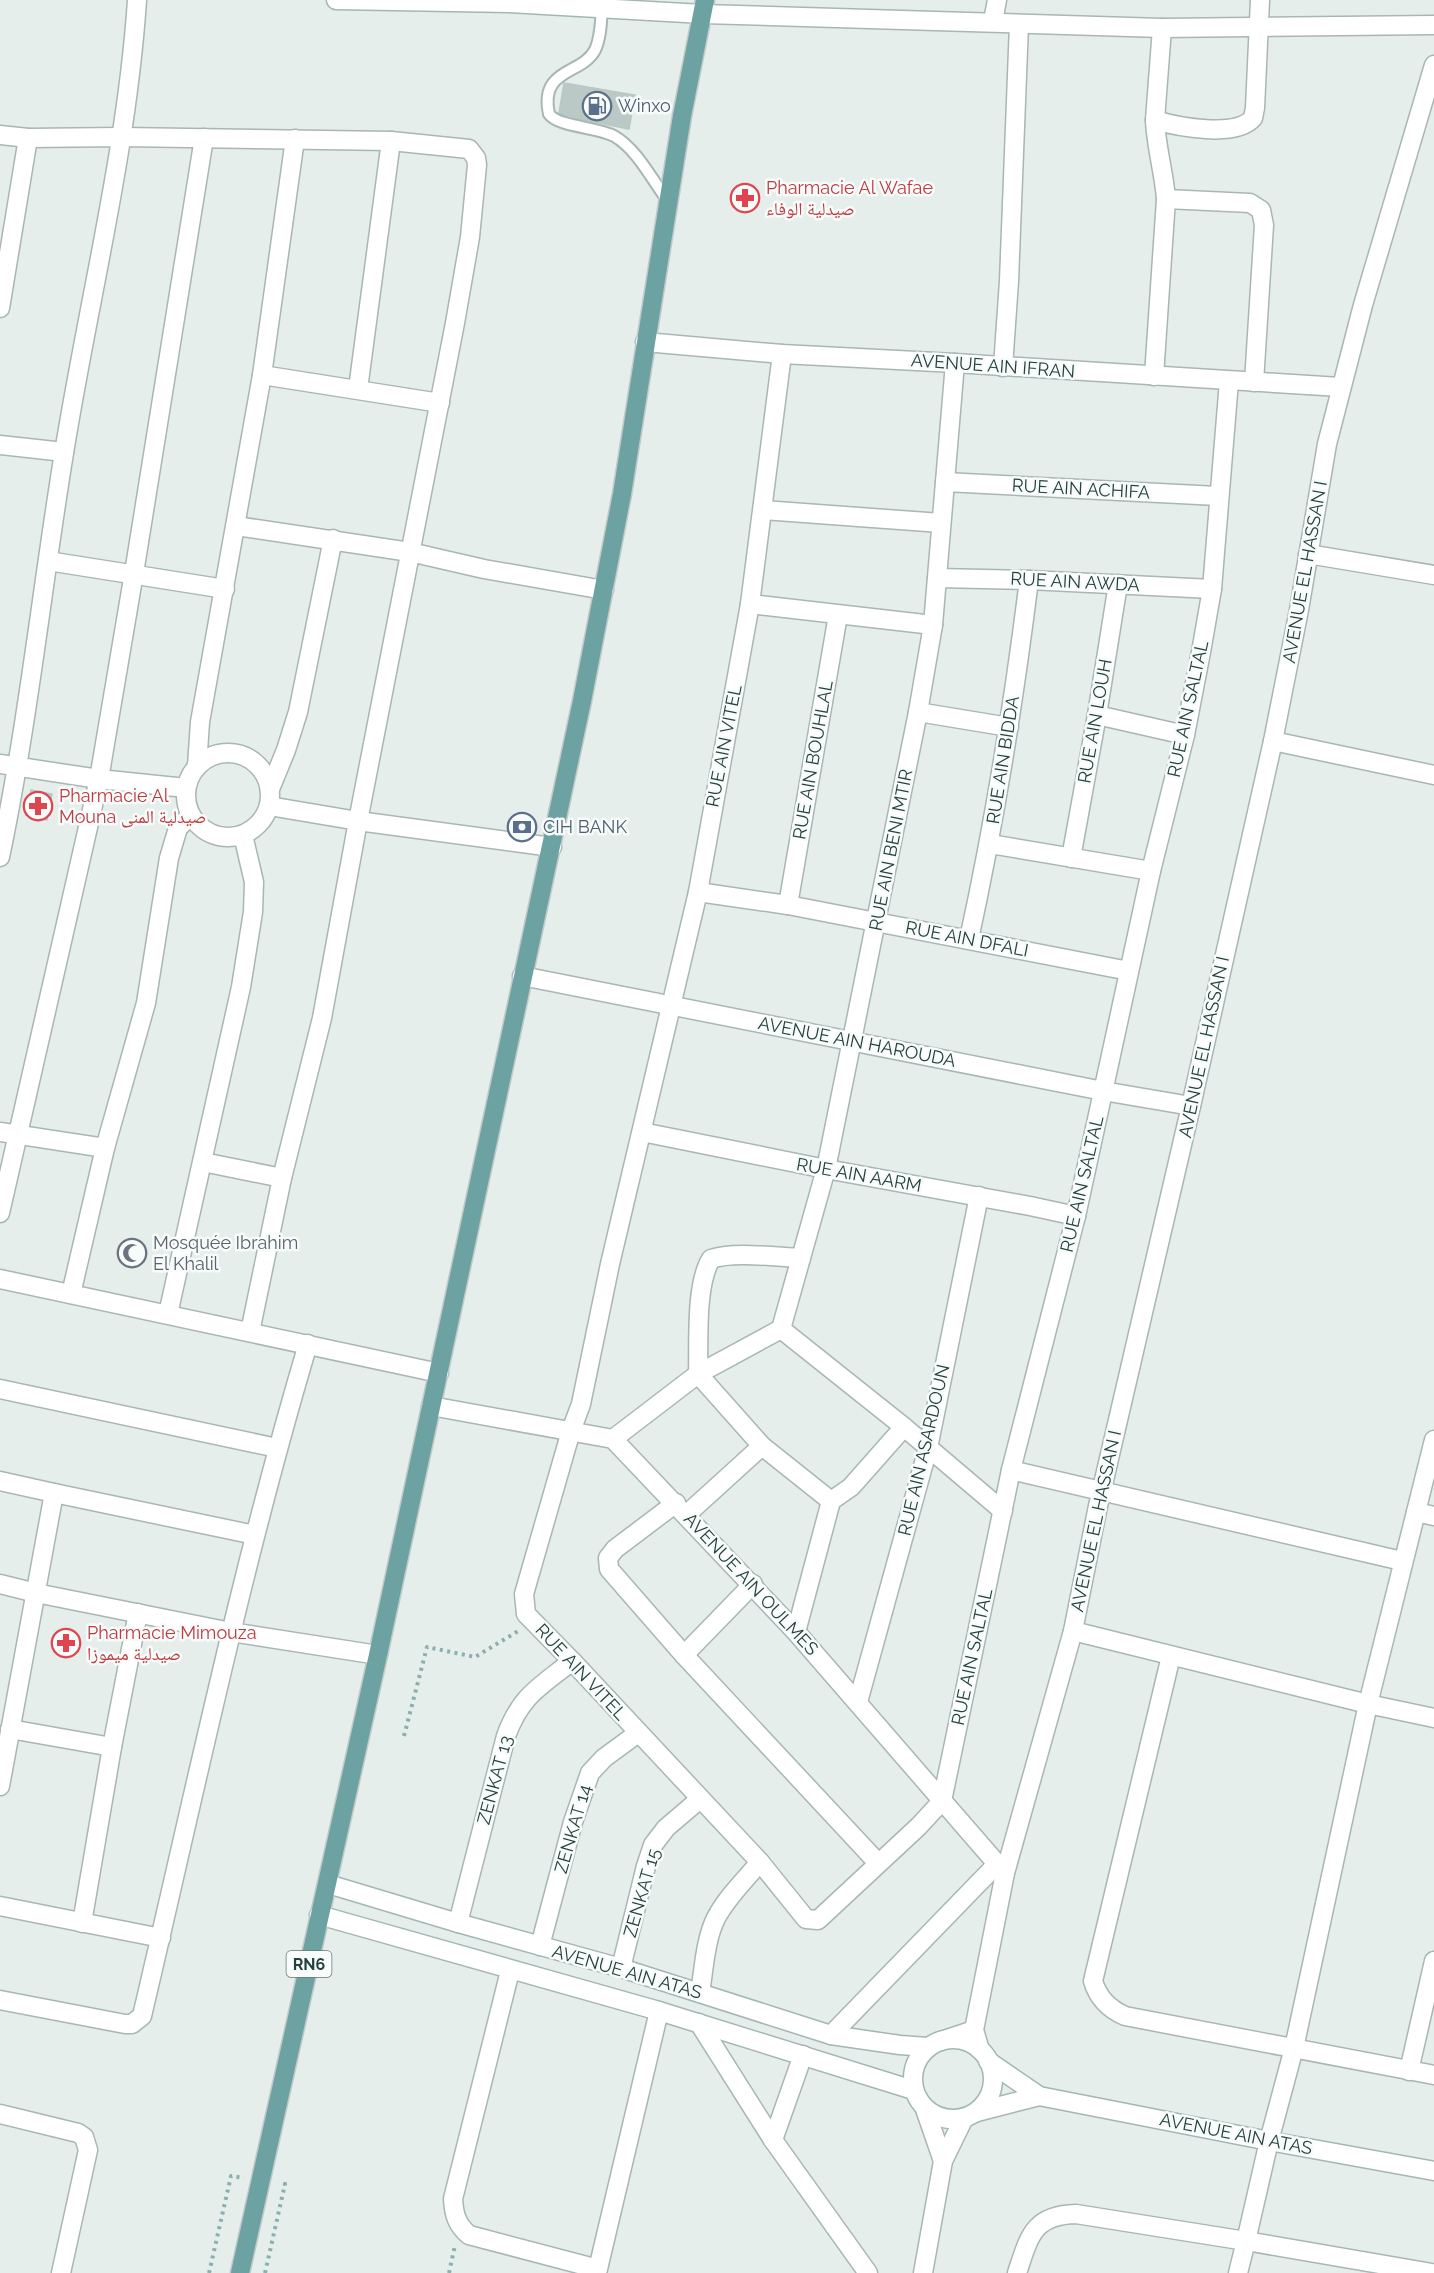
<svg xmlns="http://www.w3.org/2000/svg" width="1434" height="2273" viewBox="0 0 1434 2273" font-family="Raleway,'Noto Naskh Arabic',sans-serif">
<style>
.building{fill:#bbc9c6;stroke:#b8c8c5;stroke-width:1.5}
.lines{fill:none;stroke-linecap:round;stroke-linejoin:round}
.lane-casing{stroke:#a8b6b5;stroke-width:14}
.street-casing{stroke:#a8b6b5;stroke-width:21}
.secondary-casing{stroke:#a2b7b5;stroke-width:21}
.primary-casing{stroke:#c2cac9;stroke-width:21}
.path{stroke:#88b1ad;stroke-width:4;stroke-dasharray:3 4.5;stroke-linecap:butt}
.lane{stroke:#fff;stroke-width:10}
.street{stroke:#fff;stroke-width:18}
.secondary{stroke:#fff;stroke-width:18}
.primary{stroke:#6ca2a1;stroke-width:18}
.labels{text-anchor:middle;stroke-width:5;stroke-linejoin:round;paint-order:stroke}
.shield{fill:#f7fbf9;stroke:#647877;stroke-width:1.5}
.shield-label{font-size:16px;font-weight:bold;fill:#25403f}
.service-label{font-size:18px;fill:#4e5e75;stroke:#f7fbf9;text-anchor:start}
.health-label{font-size:18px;fill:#be3a42;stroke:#f7fbf9;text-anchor:start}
.street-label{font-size:18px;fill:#25403f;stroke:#f7fbf9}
.worship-label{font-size:18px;fill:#5b616d;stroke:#f7fbf9;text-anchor:start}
</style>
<rect width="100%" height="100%" fill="#e6eeec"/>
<g class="building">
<polygon points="564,83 635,95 629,129 580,119 559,113"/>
<polygon points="31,790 52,794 47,820 26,815"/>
</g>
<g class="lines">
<g class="lane-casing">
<path id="lane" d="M602 7C601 21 601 37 595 50 582 75 539 68 549 114 558 127 598 127 614 136 637 149 652 180 668 201"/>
</g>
<g class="street-casing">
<g id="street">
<polyline points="703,14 1162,28 1434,25"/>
<polyline points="993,21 997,0"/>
<path d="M1162 28 1155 120C1178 127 1236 138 1253 118L1255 108 1260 0"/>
<polyline points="0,135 28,138 122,137 391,141 469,149 476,158 477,165 470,237 455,323 358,821 322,1018 282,1178 250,1332"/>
<polyline points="1166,199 1250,203 1261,210 1264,225 1254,382"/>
<polyline points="0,308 28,138"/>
<polyline points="645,342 782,354 955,363 1340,387"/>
<polyline points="782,354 750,604 698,892 610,1264 581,1404 571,1431 524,1594 526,1614 572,1661 760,1862 806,1919 818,1920 919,1826 942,1801 1011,1470 1076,1216 1151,871 1185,735 1201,652 1212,589 1229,381"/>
<polyline points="1003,367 1009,281 1019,24"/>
<polyline points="262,375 440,403"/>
<path d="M1154 376 1166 199C1164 172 1156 147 1155 120"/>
<polyline points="358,389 391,141"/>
<polyline points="0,445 64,452"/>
<polyline points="945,482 1218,496"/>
<polyline points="763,510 941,523"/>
<polyline points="236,526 410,552 484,569 604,590"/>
<polyline points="1308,554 1434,575"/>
<polyline points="48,561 225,589"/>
<polyline points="937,578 1029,580 1212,589"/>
<polyline points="750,604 933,625"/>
<polyline points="918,712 1009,727"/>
<polyline points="1097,715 1185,735"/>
<polyline points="1273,741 1434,775"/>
<circle cx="228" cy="795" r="42"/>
<polyline points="0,764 99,779 186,788"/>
<polyline points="197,766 200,722 262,375 295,139"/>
<polyline points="270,789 286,750 298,712 333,539"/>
<polyline points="269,806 358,821 552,847"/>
<polyline points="990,844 1151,871"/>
<path d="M0 857C28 723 42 587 64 453 88 303 127 152 137 0"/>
<polyline points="1071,858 1097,715 1118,584"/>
<polyline points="698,892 788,905 1129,971"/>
<polyline points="788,905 838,615"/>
<path d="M969 939C995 820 1014 701 1029 580"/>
<polyline points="522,976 1103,1091 1191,1106"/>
<polyline points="0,1132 105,1148"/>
<polyline points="642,1132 826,1169 1030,1206 1076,1216"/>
<polyline points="203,1162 282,1178"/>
<polyline points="0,1213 99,779 134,573 204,138"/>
<path d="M801 1258C776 1257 732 1251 711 1259 695 1285 699 1343 698 1374L762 1446 831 1501"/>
<polyline points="0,1279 439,1373"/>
<polyline points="71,1294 105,1148 146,1003 169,858 178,828 190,816"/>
<polyline points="168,1314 241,987 253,912 254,882 243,835"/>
<polyline points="781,1329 826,1169 918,712 933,625 955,363"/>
<polyline points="781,1329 904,1427 1003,1511"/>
<polyline points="0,1389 277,1448"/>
<polyline points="431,1406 613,1439 796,1632 1005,1873"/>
<polyline points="613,1439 698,1374 781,1329"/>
<polyline points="1011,1470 1402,1561"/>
<polyline points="0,1481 54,1493"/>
<polyline points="676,1503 615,1549 608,1558 609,1569 684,1655 878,1863"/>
<polyline points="1416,1512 1434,1516"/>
<polyline points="686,1515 762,1446"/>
<polyline points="0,1584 36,1593 231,1632 378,1655"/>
<polyline points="1073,1631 1368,1704 1434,1718"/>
<polyline points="796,1632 831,1501 851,1487 904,1427"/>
<polyline points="684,1655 753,1584"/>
<path d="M1171 1656 1093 1981C1098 1998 1109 2009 1125 2016L1434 2075"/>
<polyline points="858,1702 928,1448 979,1196"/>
<polyline points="10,1729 112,1747"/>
<polyline points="0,1786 54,1493 255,1535"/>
<polyline points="0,1906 161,1938"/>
<polyline points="82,1923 112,1747 138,1613"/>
<path d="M458 1923 506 1736C521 1695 540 1687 572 1661"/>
<polyline points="540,1946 573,1822 590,1773 604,1758 638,1733"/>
<polyline points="621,1968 646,1866 653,1845 666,1828 700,1799"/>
<path d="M510 1971 453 2199C454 2215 457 2225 469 2235L598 2269 659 2011"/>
<path d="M700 1993C704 1969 705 1940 716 1918 727 1897 745 1880 760 1862"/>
<path d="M0 2000 125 2024H132L142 2016C195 1791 242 1565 308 1344"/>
<polyline points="699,2023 773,2140 868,2273"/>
<polyline points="831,2035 998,1863"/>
<polyline points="941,2041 974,2030"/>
<polyline points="980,2050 974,2030 1005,1873 1073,1631 1098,1506 1191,1106 1273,741 1299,610 1327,444 1363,305 1434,65"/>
<polyline points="1409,2071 1434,1961"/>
<polyline points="925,2109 943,2161"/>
<polyline points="0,2114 78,2133 84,2137 88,2150 61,2273"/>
<polyline points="773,2140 803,2055"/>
<polyline points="923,2273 943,2161 964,2118"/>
<path d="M1017 2273C1029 2238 1032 2215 1076 2214L1246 2241 1269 2141 1294 2048 1368 1704 1434 1440"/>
<polyline points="1238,2273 1246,2241 1432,2273"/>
</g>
</g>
<g class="secondary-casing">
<g id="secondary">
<polyline points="336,0 509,3 703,14"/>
<polyline points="328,1884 458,1923 621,1968 831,2035 900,2045 928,2047"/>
<polyline points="319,1915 659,2011 910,2089 913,2084"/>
<circle cx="953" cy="2079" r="40"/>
<polyline points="988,2061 1039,2096 1269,2141 1434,2171"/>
<polyline points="977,2112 1039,2096"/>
</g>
</g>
<g class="primary-casing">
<polyline id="primary" points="240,2273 378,1655 582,701 622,494 682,116 705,0"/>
</g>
<g class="path">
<polyline points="404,1736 427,1647 475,1657 520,1630"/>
<polyline points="209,2273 231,2176 244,2178"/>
<polyline points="265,2273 285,2184 279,2183"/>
<polyline points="449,2273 455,2245"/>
</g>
<use href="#lane" class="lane"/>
<use href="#street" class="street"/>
<use href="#secondary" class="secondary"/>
<use href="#primary" class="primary"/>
</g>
<defs>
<g id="fuel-ring" transform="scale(1.5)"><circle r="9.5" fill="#f7fbf9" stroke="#5c6f8a" stroke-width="1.5"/><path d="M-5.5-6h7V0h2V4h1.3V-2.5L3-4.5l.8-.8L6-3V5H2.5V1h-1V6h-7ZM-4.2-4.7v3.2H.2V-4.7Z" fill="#5c6f8a"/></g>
<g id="pharmacy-ring" transform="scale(1.5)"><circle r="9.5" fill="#f7fbf9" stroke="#e0444e" stroke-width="1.5"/><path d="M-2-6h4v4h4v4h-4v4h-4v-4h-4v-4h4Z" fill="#e0444e"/></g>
<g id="bank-ring" transform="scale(1.5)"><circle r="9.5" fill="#f7fbf9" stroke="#5c6f8a" stroke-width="1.5"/><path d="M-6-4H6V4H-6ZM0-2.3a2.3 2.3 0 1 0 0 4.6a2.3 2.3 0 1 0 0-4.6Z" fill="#5c6f8a"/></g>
<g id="mosque-ring" transform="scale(1.5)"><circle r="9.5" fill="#f7fbf9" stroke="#6b7280" stroke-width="1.5"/><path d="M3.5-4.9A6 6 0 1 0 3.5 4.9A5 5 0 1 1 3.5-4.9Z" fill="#6b7280"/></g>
</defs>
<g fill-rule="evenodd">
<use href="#fuel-ring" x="597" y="106"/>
<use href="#pharmacy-ring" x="745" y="198"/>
<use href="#pharmacy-ring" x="38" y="806"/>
<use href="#bank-ring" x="522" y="827"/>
<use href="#mosque-ring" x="132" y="1253"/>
<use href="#pharmacy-ring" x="66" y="1643"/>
</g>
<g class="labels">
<rect class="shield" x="286.5" y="1951" width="45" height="26" rx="4.5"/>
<g class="shield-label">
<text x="309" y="1970">RN6</text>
</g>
<g class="service-label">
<text x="618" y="112">Winxo</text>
<text x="543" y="833">CIH BANK</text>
</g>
<g class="health-label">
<text x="766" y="194">Pharmacie Al Wafae<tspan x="766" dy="21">صيدلية الوفاء</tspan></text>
<text x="59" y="802">Pharmacie Al<tspan x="59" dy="21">Mouna صيدلية المنى</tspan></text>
<text x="87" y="1639">Pharmacie Mimouza<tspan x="87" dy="21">صيدلية ميموزا</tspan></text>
</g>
<g class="street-label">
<text transform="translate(993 366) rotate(4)" y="6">AVENUE AIN IFRAN</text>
<text transform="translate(1081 489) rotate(3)" y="6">RUE AIN ACHIFA</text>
<text transform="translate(1305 572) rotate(-80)" y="6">AVENUE EL HASSAN I</text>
<text transform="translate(1075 582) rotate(3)" y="6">RUE AIN AWDA</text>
<text transform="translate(1188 709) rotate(-78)" y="6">RUE AIN SALTAL</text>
<text transform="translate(1095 721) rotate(-80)" y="6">RUE AIN LOUH</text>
<text transform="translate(724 746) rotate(-79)" y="6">RUE AIN VITEL</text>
<text transform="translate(813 760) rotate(-80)" y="6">RUE AIN BOUHLAL</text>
<text transform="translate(1003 760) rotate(-81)" y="6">RUE AIN BIDDA</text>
<text transform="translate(891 850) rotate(-79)" y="6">RUE AIN BENI MTIR</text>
<text transform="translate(967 939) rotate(11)" y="6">RUE AIN DFALI</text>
<text transform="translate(857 1042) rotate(11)" y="6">AVENUE AIN HAROUDA</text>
<text transform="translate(1204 1047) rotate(-78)" y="6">AVENUE EL HASSAN I</text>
<text transform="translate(859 1175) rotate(10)" y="6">RUE AIN AARM</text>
<text transform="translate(1082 1184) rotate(-77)" y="6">RUE AIN SALTAL</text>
<text transform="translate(924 1450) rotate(-77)" y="6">RUE AIN ASARDOUN</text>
<text transform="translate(1096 1521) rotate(-78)" y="6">AVENUE EL HASSAN I</text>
<text transform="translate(751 1584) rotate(47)" y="6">AVENUE AIN OULMES</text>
<text transform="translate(972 1657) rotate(-78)" y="6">RUE AIN SALTAL</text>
<text transform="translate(581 1672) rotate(47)" y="6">RUE AIN VITEL</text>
<text transform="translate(495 1780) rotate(-75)" y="6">ZENKAT 13</text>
<text transform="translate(573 1829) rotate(-74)" y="6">ZENKAT 14</text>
<text transform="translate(642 1893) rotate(-74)" y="6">ZENKAT 15</text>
<text transform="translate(627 1972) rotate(16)" y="6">AVENUE AIN ATAS</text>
<text transform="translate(1236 2134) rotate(11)" y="6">AVENUE AIN ATAS</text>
</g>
<g class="worship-label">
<text x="153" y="1249">Mosquée Ibrahim<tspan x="153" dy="21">El Khalil</tspan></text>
</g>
</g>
</svg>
